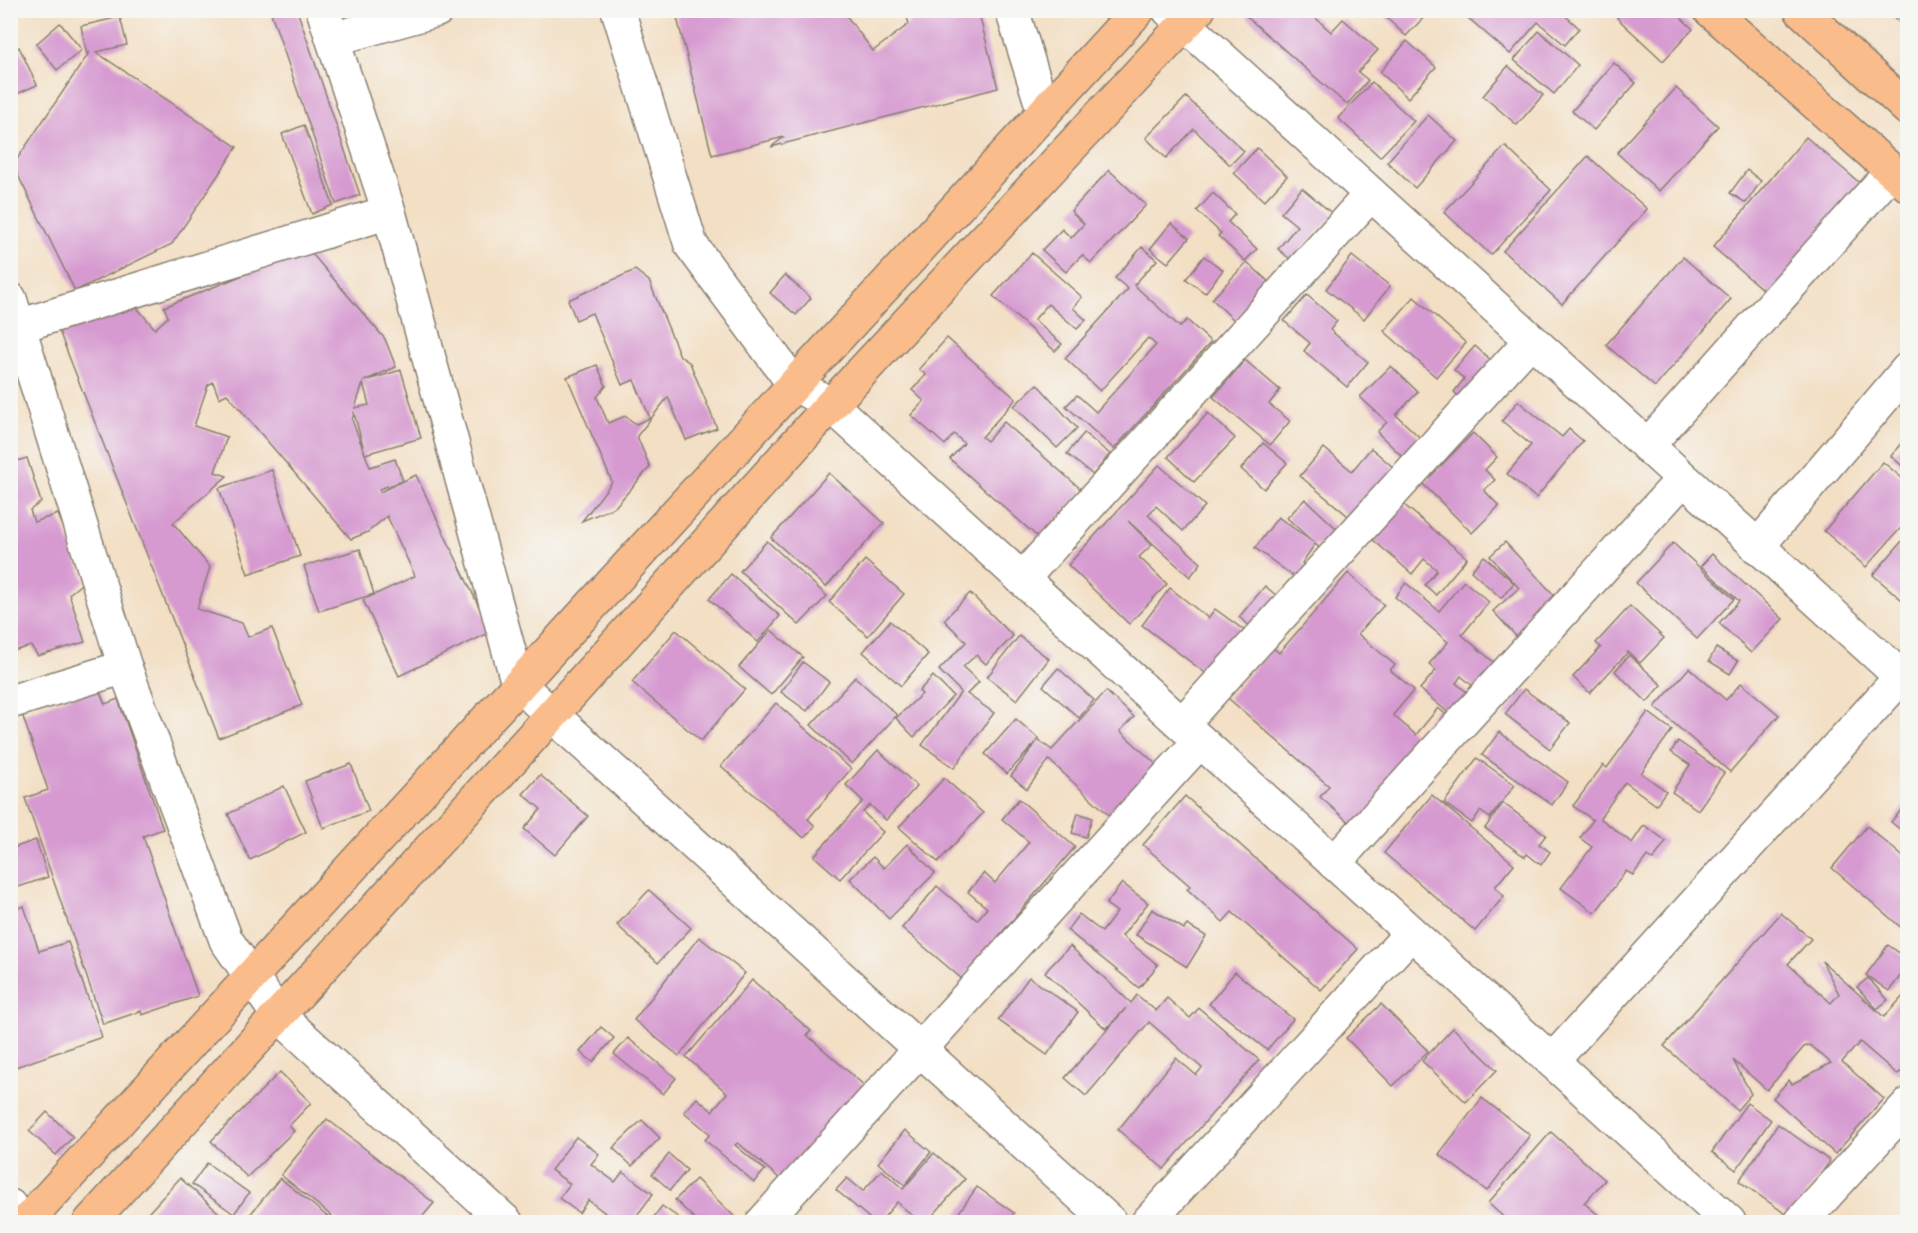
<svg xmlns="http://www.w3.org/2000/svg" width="1918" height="1233" viewBox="0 0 1918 1233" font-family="'Libre Caslon Text',serif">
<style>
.building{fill:#d69ad0;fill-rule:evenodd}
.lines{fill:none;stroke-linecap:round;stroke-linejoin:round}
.minor-casing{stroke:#887e70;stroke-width:36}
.major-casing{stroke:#887e70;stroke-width:36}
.minor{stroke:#fff;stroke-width:33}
.major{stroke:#fabc8b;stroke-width:33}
</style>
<rect width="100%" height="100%" fill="#f6f6f2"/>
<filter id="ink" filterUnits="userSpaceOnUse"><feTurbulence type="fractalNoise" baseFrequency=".0167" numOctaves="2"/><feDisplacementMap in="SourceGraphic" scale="12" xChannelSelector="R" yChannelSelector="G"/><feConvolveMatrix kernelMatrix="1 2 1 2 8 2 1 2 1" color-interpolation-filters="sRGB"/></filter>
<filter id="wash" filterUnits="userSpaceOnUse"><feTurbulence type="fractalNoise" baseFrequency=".008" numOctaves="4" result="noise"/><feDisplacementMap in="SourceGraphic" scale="24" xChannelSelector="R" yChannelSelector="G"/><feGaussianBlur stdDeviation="1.35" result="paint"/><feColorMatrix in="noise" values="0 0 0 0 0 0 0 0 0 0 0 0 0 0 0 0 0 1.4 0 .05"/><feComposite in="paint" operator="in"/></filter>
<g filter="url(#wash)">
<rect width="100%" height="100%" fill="#f3dfc4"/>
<g id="blocks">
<g class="building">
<polygon points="270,10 297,10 360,195 336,204"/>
<polygon points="675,10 842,10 873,51 909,24 905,10 978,10 998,88 771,147 784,137 712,155"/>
<polygon points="1251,10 1307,10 1331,32 1343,19 1378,50 1358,72 1368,80 1347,105 1246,16"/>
<polygon points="1378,10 1431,10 1406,36"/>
<polygon points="1459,10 1559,10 1579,28 1565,45 1538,22 1510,54"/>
<polygon points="1624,10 1673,10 1693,29 1663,61 1617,18"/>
<polygon points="1885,10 1908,10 1908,29"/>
<polygon points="120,17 127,45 96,52 237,147 172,244 75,291 13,165 89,53 87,54 81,26"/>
<polygon points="60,23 82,50 57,70 36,44"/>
<polygon points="1539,31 1578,65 1554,94 1514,60"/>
<polygon points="1407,41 1436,67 1408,98 1380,72"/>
<polygon points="19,47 37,85 10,97 10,51"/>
<polygon points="1614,63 1636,83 1594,130 1572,111"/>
<polygon points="1508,66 1543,95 1517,125 1483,96"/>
<polygon points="1372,82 1414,121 1380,157 1338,118"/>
<polygon points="1676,88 1718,126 1659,191 1617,153"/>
<polygon points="1186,97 1244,151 1230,165 1194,129 1166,158 1146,138"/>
<polygon points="1428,115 1457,141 1415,188 1387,162"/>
<polygon points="304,125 333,205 312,214 282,134"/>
<polygon points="1806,137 1883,203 1769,295 1713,247"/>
<polygon points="1505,146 1551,190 1491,255 1444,212"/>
<polygon points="1257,148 1287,176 1264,201 1234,173"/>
<polygon points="1588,156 1647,209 1562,304 1503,251"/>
<polygon points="1109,170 1146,205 1091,263 1082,255 1066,272 1042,250 1062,229 1071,238 1084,224 1071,211"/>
<polygon points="1747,170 1761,181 1746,203 1730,193"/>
<polygon points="1302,188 1334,215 1291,260 1278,249 1297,226 1281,213"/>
<polygon points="1213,193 1235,214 1228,222 1257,249 1245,261 1218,236 1221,233 1197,211"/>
<polygon points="1171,223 1189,238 1168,263 1150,249"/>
<polygon points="1142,247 1157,260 1134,285 1180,327 1187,320 1211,342 1114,449 1066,406 1077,395 1096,412 1156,345 1148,338 1100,391 1065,358 1128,289 1115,278"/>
<path d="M308 249 385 339 396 367 364 381 401 370 421 438 365 454 354 413 352 420 370 467 395 459 403 481 379 489 380 492 416 475 491 632 399 676 363 600 415 576 387 516 368 532 351 539 227 394 219 398 213 382 208 385 194 426 227 437 215 472 227 476 173 523 210 567 197 609 242 623 248 637 272 628 302 705 219 738 59 331 132 302 155 329 168 317 164 307ZM363 383 369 405 355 408Z"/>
<polygon points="1032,253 1082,297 1073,308 1086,320 1077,329 1048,304 1034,320 1062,344 1055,351 993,296"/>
<polygon points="1204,256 1223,270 1205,293 1186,279"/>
<polygon points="1352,256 1390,286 1364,319 1326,289"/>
<polygon points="1683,257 1731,299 1655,387 1606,345"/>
<polygon points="1247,262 1270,283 1235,321 1212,299"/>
<polygon points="635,270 649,281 680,356 690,363 717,428 686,440 668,397 637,436 650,467 615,507 582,521 612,482 567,377 597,365 606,386 597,397 608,423 625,416 636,424 650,418 634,380 622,385 592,313 576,320 568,300"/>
<polygon points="785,275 811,298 796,315 770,293"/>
<polygon points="1307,295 1337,321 1330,330 1368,362 1347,387 1304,351 1310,343 1284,321"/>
<polygon points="1414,297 1466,343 1436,377 1384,331"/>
<polygon points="947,338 1016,399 982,437 987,441 1004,422 1083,491 1040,539 950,459 964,443 954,434 945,445 911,415 924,401 912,390 926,375 919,369"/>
<polygon points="1475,346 1513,380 1481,416 1454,392 1464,379 1454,370"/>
<polygon points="1245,360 1280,390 1269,404 1290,421 1270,445 1213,397"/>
<polygon points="1391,366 1418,392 1396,415 1431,448 1413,467 1377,432 1387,422 1360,397"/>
<polygon points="1037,384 1077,428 1057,448 1014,406"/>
<polygon points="1518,401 1562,437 1569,429 1583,441 1536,498 1507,474 1531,445 1502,421"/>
<polygon points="1208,413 1235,438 1194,482 1168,457"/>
<polygon points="1084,433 1110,454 1093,475 1067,454"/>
<polygon points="1473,433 1497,457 1485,470 1495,480 1484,490 1499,506 1472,533 1423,484"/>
<polygon points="1908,437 1908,471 1891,456"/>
<polygon points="1263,443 1287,463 1264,489 1241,469"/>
<polygon points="1324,448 1352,471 1371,448 1408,480 1365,530 1300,476"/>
<polygon points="27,458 41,502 30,510 34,522 58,514 85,581 69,594 85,642 38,656 31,646 10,652 10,463"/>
<polygon points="1883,462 1908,483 1908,520 1866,567 1824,531"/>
<polygon points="1159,465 1205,506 1183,531 1156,506 1148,515 1201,563 1190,577 1128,521 1152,545 1139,557 1167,584 1129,624 1068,565"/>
<polygon points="272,470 300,556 248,574 219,488"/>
<polygon points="829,473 884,523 826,587 771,538"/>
<polygon points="1305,499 1354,545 1337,564 1315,544 1302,563 1313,572 1304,584 1255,548 1278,517 1313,542 1287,518"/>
<polygon points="1402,503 1467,558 1436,595 1425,585 1437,570 1424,559 1412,574 1371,538"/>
<polygon points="1908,534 1908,605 1873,575"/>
<polygon points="767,541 827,596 799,625 740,571"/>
<polygon points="1505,542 1566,608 1525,646 1493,611 1519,588 1490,556"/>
<polygon points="1673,543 1734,599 1697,639 1636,583"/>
<polygon points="360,549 374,594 319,611 304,566"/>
<polygon points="1712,554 1783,619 1751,653 1719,623 1739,601 1701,566"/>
<polygon points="1484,556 1514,583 1501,598 1471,571"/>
<polygon points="865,560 904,594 868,636 829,602"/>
<polygon points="1348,573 1384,605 1358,634 1395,665 1390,670 1414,690 1393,715 1416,735 1438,708 1455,722 1360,832 1320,797 1329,786 1228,698 1272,647 1279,653"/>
<polygon points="731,574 780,616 758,642 709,599"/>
<polygon points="1464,581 1489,602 1462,635 1503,670 1482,694 1461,676 1456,683 1476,700 1458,721 1420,689 1436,670 1429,664 1448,642 1395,597 1406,583 1439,611"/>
<polygon points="1265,586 1295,611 1269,642 1239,617"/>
<polygon points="1170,588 1208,618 1215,609 1256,639 1221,685 1142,625"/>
<polygon points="970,593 1013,636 986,664 976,655 963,667 979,682 967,694 994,713 954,768 922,745 961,692 939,670 966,642 944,620"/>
<polygon points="1630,606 1664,638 1640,663 1628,652 1590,693 1573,677 1601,647 1596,643"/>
<polygon points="890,621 928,654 901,686 863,652"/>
<polygon points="676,630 745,689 701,741 632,682"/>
<polygon points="771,630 803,657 771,695 739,667"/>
<polygon points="1019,636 1049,659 1017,700 987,677"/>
<polygon points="1716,648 1738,661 1730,674 1709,661"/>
<polygon points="1629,655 1662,685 1647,702 1615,671"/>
<polygon points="803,662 829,682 807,711 781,692"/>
<polygon points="1058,668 1094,700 1079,718 1043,686"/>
<polygon points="1689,668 1726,700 1741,683 1779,715 1730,772 1655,707"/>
<polygon points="933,676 953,696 914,737 896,718 922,694 919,691"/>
<polygon points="855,677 897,715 852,764 811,725"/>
<polygon points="98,687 105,704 118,699 163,829 143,836 198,996 142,1015 141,1011 103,1024 25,798 48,790 22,714"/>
<polygon points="1524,689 1570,723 1550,749 1505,714"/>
<polygon points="1106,691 1134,717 1120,731 1157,765 1110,816 1049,760 1027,789 1011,776 1038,740 1052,750"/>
<polygon points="776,703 851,769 808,819 815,826 804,838 721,766"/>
<polygon points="1648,712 1672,730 1641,773 1666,791 1656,805 1625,782 1600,818 1632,843 1644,825 1666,841 1653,860 1647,856 1633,875 1626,871 1595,913 1561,888 1592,847 1580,838 1593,820 1573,806 1603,765 1607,768"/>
<polygon points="1016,719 1039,739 1007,774 985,754"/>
<polygon points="1499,732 1568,782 1552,805 1482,755"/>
<polygon points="1678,741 1724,773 1698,810 1672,792 1690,765 1671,752"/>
<polygon points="878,750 917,786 886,820 870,805 863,812 883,832 840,879 814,856 863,801 846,785"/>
<polygon points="1477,758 1515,785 1490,818 1480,811 1472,823 1444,803"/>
<polygon points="351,764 369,811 323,828 305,781"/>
<polygon points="540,775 588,816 555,855 524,829 541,809 523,794"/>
<polygon points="944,778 983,813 938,862 899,827"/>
<polygon points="284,786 306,832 250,860 228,814"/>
<polygon points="1432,795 1514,864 1495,887 1504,896 1475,931 1384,853"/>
<polygon points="1185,796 1358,949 1321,990 1232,912 1223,922 1187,889 1190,886 1143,845"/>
<polygon points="1019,799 1075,847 962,979 902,928 937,886 977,920 987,908 968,892 984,873 995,883 1029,842 1002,819"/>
<polygon points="1908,802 1908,836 1891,822"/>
<polygon points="1503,803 1546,835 1539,844 1550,852 1541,865 1527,854 1525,857 1485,828"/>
<polygon points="1078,813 1092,818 1086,837 1072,833"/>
<polygon points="1867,826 1908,861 1908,926 1904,930 1832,868"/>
<polygon points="36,840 48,877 10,890 10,849"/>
<polygon points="907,844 935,873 889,919 850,879 873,857 884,868"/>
<polygon points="1122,883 1148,903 1122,936 1158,965 1139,988 1067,930 1079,914 1102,932 1117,912 1106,904"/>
<polygon points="649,890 691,928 658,963 617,925"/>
<polygon points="24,906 39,951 68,942 102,1037 10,1069 10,911"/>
<polygon points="1152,909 1184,929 1187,925 1206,936 1187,967 1136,935"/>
<polygon points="1781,913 1811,939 1788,964 1831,1003 1839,994 1822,961 1884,1017 1908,991 1908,1068 1897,1074 1860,1042 1842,1062 1884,1099 1835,1154 1773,1098 1789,1080 1792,1084 1831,1063 1810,1045 1804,1047 1767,1090 1733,1060 1751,1094 1737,1110 1664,1046"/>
<polygon points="699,937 745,973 679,1056 634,1020"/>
<polygon points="1888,945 1908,959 1908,966 1889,991 1866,975"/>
<polygon points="1070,946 1131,1003 1137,995 1156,1011 1167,998 1190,1018 1199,1008 1259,1060 1164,1169 1118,1130 1176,1058 1196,1075 1202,1068 1149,1022 1086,1096 1065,1078 1126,1008 1106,1029 1045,972"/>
<polygon points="1235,972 1293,1019 1267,1050 1209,1004"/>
<polygon points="1029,977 1078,1012 1047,1055 998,1020"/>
<polygon points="1868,978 1888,1000 1877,1009 1857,987"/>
<polygon points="752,980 811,1031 807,1035 867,1088 785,1183 738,1143 735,1145 765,1170 754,1182 705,1140 710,1134 684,1112 697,1098 712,1111 727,1093 686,1057"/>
<polygon points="1381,1004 1428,1051 1393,1086 1346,1038"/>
<polygon points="601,1027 614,1038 593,1062 580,1052"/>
<polygon points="1453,1028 1497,1070 1466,1102 1422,1061"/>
<polygon points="628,1038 676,1078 663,1094 614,1054"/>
<polygon points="280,1072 311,1103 289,1126 294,1131 247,1177 211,1141"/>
<polygon points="1482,1098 1530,1135 1487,1191 1439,1154"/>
<polygon points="1747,1103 1771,1120 1736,1170 1712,1152"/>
<polygon points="47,1112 73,1137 56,1155 29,1131"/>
<polygon points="327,1119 434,1203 418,1222 339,1222 281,1175"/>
<polygon points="642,1120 660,1138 632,1166 613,1148"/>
<polygon points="1778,1124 1830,1161 1790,1217 1739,1181"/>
<polygon points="905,1130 931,1152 905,1185 878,1163"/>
<polygon points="1551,1132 1605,1180 1584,1203 1607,1222 1509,1222 1488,1203"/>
<polygon points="576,1137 599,1154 591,1164 615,1182 623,1172 653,1194 632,1222 598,1222 605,1213 588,1200 579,1213 559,1198 570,1184 551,1170"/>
<polygon points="934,1153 965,1179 927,1222 920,1222 897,1202 880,1222 874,1222 836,1190 847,1178 863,1191 882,1170 903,1189"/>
<polygon points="669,1154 687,1170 670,1190 652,1174"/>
<polygon points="207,1163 249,1193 234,1214 192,1184"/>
<polygon points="180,1178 229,1222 140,1222"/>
<polygon points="280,1178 334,1222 244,1222"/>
<polygon points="696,1179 740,1222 698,1222 675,1200"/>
<polygon points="977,1187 1014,1213 1010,1219 1014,1222 952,1222"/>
<polygon points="662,1206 685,1222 650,1222"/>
</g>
</g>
</g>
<g filter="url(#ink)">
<use href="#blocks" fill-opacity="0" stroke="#887e70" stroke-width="1.5"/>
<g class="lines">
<g class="minor-casing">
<g id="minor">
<polyline points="323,10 389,212 518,684 1110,1222"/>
<polyline points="618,10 691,245 793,383 831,405 1729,1222"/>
<polyline points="1012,10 1044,112"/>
<polyline points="1169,10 1908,683"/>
<polyline points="333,39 437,10"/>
<polyline points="10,299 125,667 226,940 278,1015 506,1222"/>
<polyline points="19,326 389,212"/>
<polyline points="1647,446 1892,171"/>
<polyline points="1757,547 1908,369"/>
<polyline points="1022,579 1371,194"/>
<polyline points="10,702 125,667"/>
<polyline points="1182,724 1531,340"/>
<polyline points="1334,863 1683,479"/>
<polyline points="1552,1061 1901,677"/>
<polyline points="10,1206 16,1222"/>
<polyline points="763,1222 1200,741"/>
<polyline points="1148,1222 1411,933"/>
<polyline points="1801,1222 1908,1105"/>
</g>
</g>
<g class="major-casing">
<g id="major">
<polyline points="1710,10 1908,185"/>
<polyline points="1801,10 1908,109"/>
<polyline points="26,1222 1138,10"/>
<polyline points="90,1222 552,715 831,405 1198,10"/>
</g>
</g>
<use href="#minor" class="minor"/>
<use href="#major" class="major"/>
</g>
</g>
<rect width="1918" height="1233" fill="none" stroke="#f6f6f2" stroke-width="36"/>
</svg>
